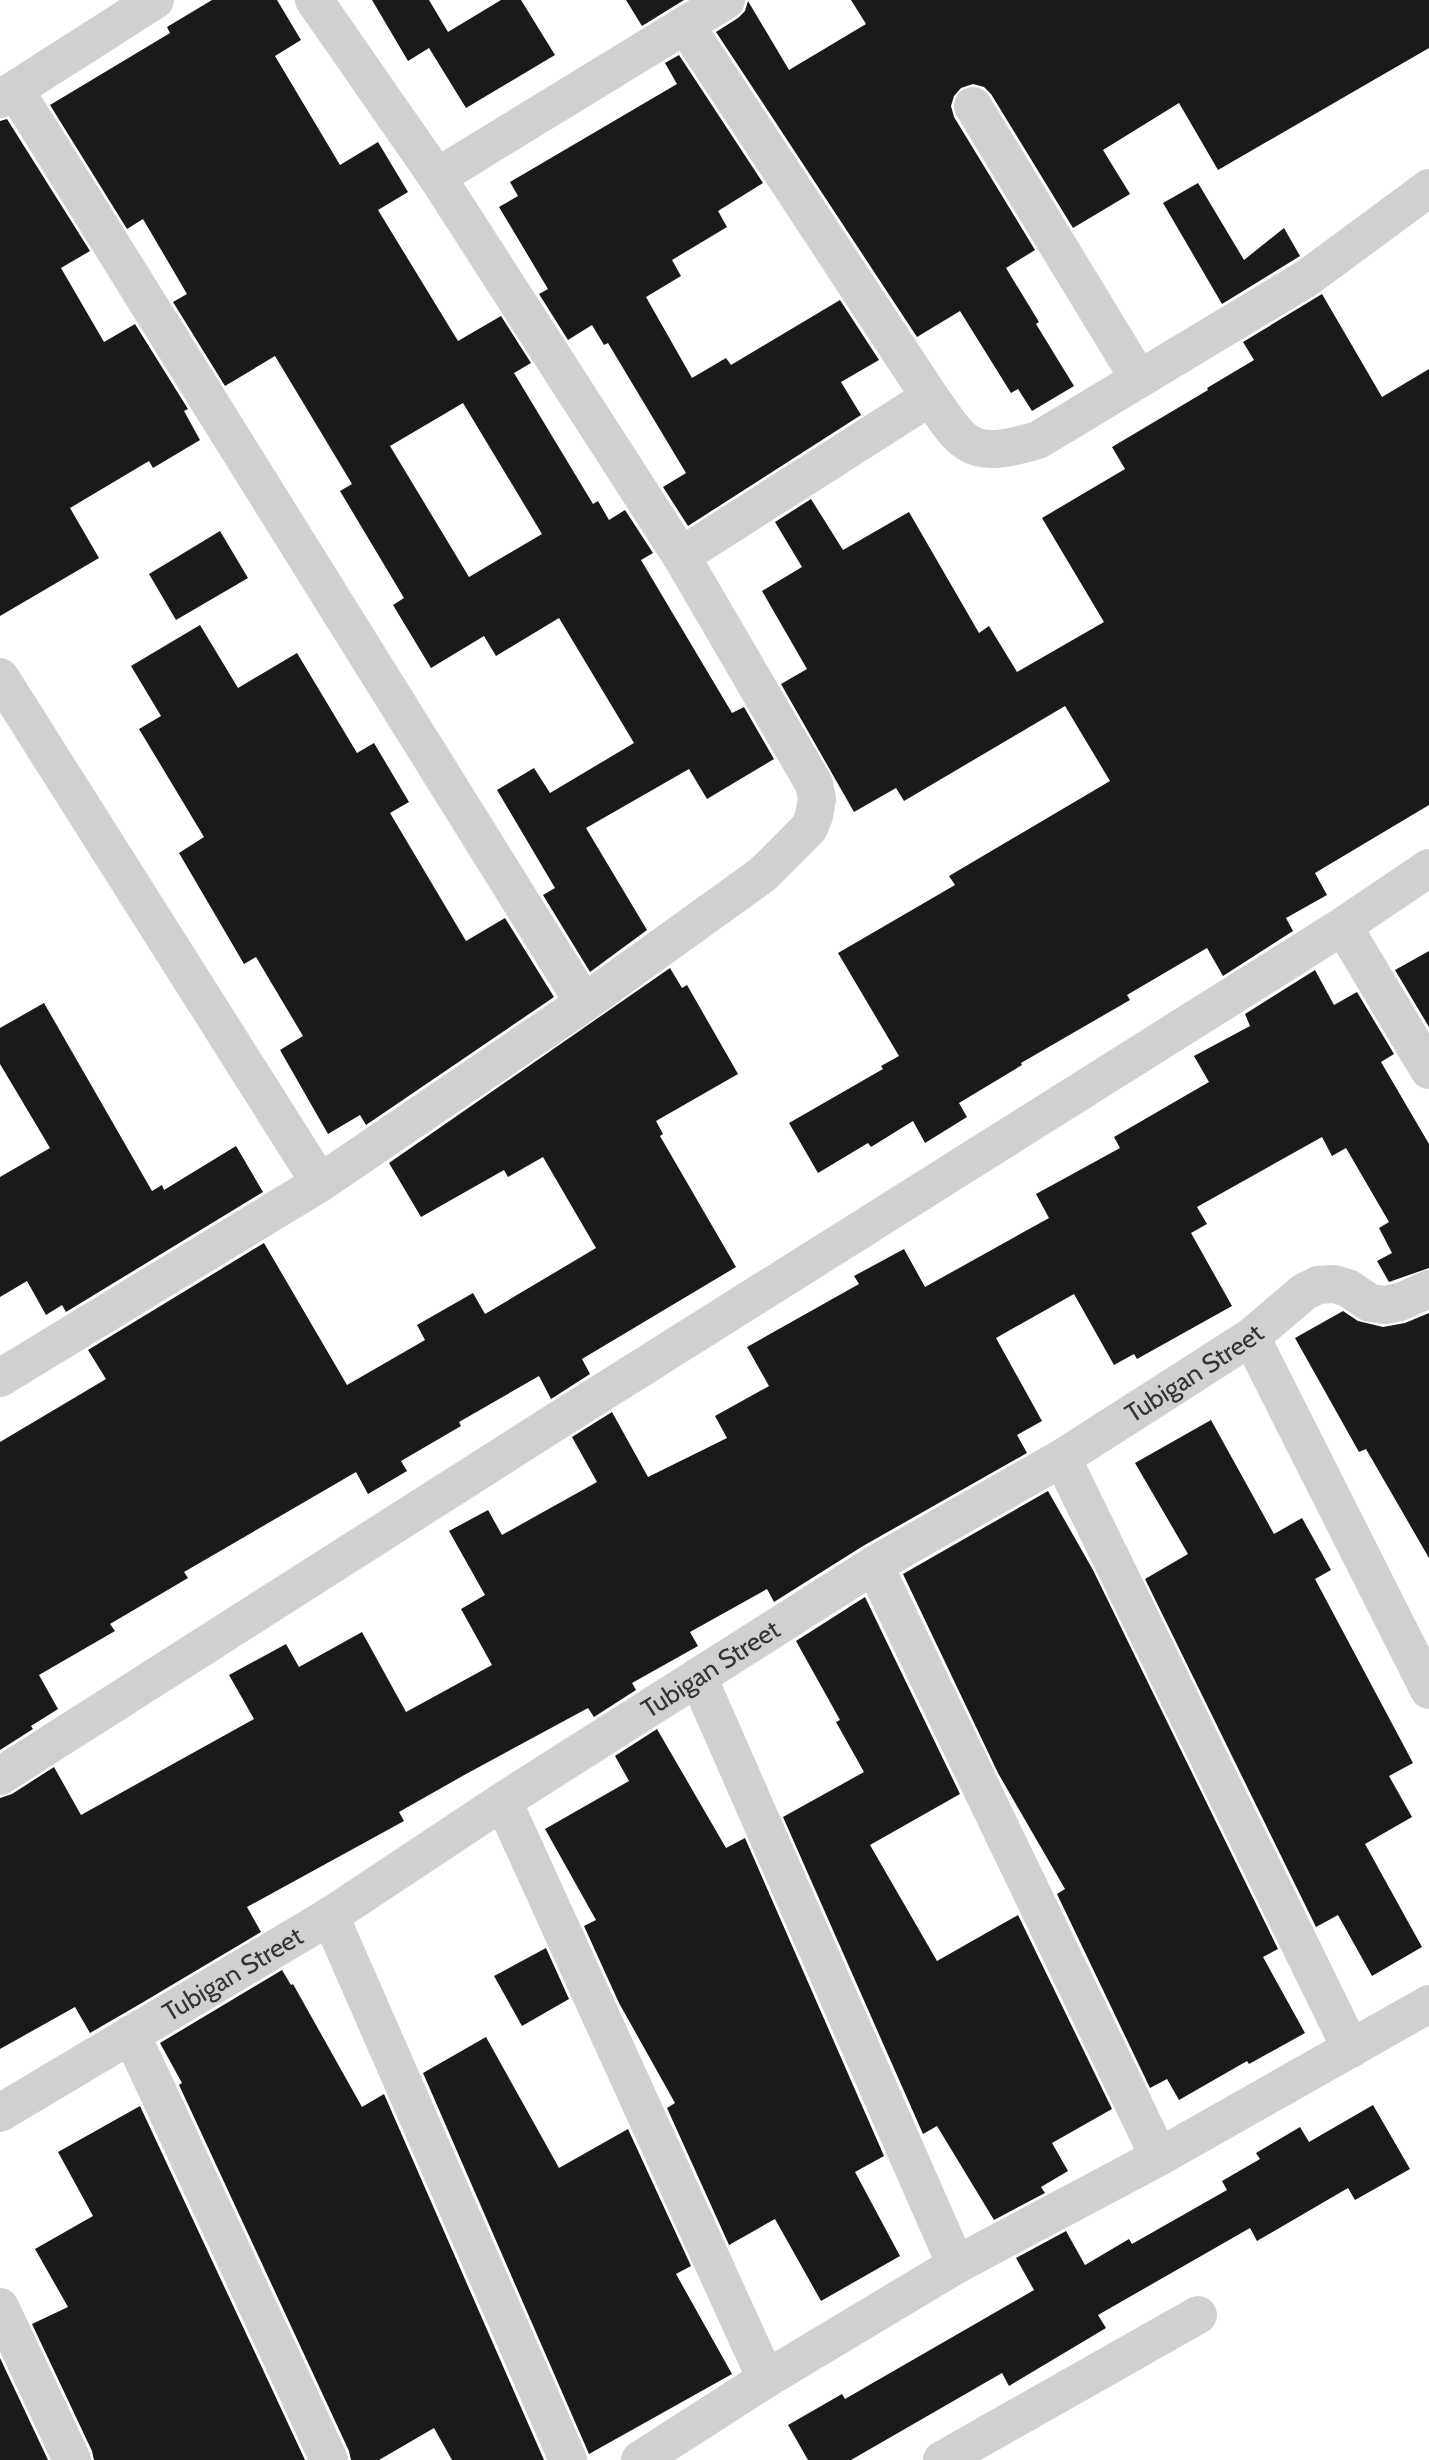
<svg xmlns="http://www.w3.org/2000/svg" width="1429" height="2460" viewBox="0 0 1429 2460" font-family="Cabin,sans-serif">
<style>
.building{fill:#1a1a1a;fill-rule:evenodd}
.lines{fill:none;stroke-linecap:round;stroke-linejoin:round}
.minor{stroke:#d0d0d0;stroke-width:38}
.labels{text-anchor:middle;stroke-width:7;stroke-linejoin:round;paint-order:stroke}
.street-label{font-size:26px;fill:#333;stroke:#fff}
</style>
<rect width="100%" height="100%" fill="#fff"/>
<g class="building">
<path d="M212 0H277L301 40 275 56 340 165 378 142 408 192 378 210 458 341 501 316 531 363 514 373 593 504 598 501 609 520 625 510 653 553 641 560 732 713 744 707 774 759 707 799 689 769 586 828 647 930 590 972 543 895 555 888 497 790 534 768 550 793 634 743 559 618 496 656 484 636 431 668 393 605 404 598 340 491 352 484 275 356 225 386 173 302 187 294 143 219 127 229 50 105 170 33 167 27ZM463 403 542 534 469 577 390 446Z"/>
<polygon points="372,0 429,0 448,32 501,0 521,0 555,55 466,108 429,48 408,61"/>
<polygon points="626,0 684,0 642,26"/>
<polygon points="851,0 1429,0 1429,48 1218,170 1179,103 1103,150 1130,194 1073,228 991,94 984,87 973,84 961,88 954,96 951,106 954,117 1035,250 1006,268 1039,322 1036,324 1074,386 1032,411 1018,389 1011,393 960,311 917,337 716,32 738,18 745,11 748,1 789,70 866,24"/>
<polygon points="679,55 763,183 718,211 727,227 672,260 681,276 646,297 692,378 726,358 731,365 840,300 879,360 841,382 861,415 688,526 663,487 686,473 608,343 604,345 592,325 568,340 539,294 548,289 499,207 518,196 510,182 677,84 665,63"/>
<polygon points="7,119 90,251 61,268 104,342 135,324 188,409 184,411 200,440 153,468 149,461 70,508 99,558 0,616 0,121"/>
<polygon points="1198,183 1244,260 1284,228 1300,256 1222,304 1163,203"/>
<polygon points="1322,294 1382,397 1429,369 1429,805 1315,873 1327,895 1286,918 1293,931 1223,976 1207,948 1127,995 1130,1000 1021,1063 1022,1065 959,1103 967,1117 925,1143 913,1121 871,1147 868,1143 818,1173 789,1123 883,1069 881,1066 899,1056 838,953 955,885 949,876 1110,781 1065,706 904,801 896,788 854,812 781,684 807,669 762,591 802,567 775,522 811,499 843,550 909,512 979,633 989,626 1017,672 1104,622 1042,518 1125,469 1112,447 1208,390 1207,388 1254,360 1243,342"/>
<polygon points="220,531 248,578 176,620 149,574"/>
<polygon points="200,625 238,688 297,653 357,753 374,743 409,802 390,813 466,941 505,918 554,997 366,1125 360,1115 328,1134 280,1050 303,1036 256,957 244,964 179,853 204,837 139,729 161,716 131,666"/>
<polygon points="1429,951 1429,1027 1395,970"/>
<polygon points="670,968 682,988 687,985 738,1074 656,1121 663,1134 660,1136 736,1267 582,1359 590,1374 551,1399 539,1376 459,1422 461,1426 401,1461 407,1471 368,1494 356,1472 184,1572 188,1578 110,1624 115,1631 39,1675 58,1709 31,1726 33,1729 0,1750 0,1442 106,1379 88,1350 264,1243 347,1385 425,1340 417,1325 473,1293 485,1314 596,1248 543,1157 508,1177 504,1170 421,1217 389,1163"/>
<polygon points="1315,970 1334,1005 1357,992 1394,1054 1381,1062 1429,1144 1429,1268 1389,1282 1377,1261 1392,1253 1379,1228 1389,1222 1346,1148 1332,1156 1322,1137 1197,1207 1207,1224 1191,1233 1232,1306 1137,1359 1134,1354 1114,1365 1074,1294 996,1338 1042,1421 1017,1435 1027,1453 863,1546 774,1602 767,1589 690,1632 698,1646 632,1683 636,1690 594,1717 588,1708 466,1774 399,1812 404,1821 247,1907 261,1932 140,2004 90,2033 75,2007 0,2049 0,1798 12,1794 54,1767 81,1815 254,1719 229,1675 286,1644 299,1667 362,1632 406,1712 492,1665 461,1609 485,1595 449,1531 488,1510 502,1535 597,1482 572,1437 612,1412 648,1477 727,1438 715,1416 769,1386 747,1347 859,1284 854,1276 904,1249 925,1287 1049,1218 1036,1194 1120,1148 1114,1137 1209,1082 1194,1056 1250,1026 1245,1014"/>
<polygon points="44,1003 152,1191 162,1185 164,1190 236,1146 263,1192 66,1312 62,1305 46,1315 27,1281 0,1297 0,1177 50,1148 0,1064 0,1028"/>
<polygon points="1343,1311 1358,1321 1383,1327 1405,1323 1429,1313 1429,1558 1366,1449 1359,1452 1295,1338"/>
<polygon points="1211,1420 1274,1534 1302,1518 1331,1570 1315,1579 1413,1763 1389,1776 1412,1817 1365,1844 1422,1947 1372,1976 1338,1915 1316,1927 1145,1579 1188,1554 1135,1463"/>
<polygon points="1048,1491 1093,1570 1278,1949 1263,1957 1305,2033 1249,2064 1247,2061 1179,2100 1167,2079 1150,2088 1057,1894 1065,1889 998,1773 903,1574"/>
<polygon points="865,1597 960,1794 870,1845 937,1961 1018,1915 1112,2109 1052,2143 1068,2171 1041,2187 1045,2193 994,2220 937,2126 923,2134 783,1817 864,1772 836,1722 840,1720 796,1641"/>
<polygon points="657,1729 726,1848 745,1838 884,2156 855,2172 900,2256 821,2301 775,2219 729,2245 667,2108 675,2103 619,2003 584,1926 596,1920 545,1829 629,1781 615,1756"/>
<polygon points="546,1948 569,1999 522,2026 494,1976"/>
<polygon points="282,1970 291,1985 293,1984 362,2107 384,2094 544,2460 452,2460 434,2428 379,2460 351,2460 349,2451 179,2085 182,2083 160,2043"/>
<polygon points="486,2037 559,2168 628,2129 691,2266 676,2274 732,2374 589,2454 423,2073"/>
<polygon points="1373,2105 1410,2169 1355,2200 1348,2188 1257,2241 1250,2228 1098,2315 1106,2328 1009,2386 1002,2373 851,2460 808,2460 788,2425 842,2394 845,2399 1034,2290 1016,2258 1066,2231 1085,2265 1129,2239 1132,2244 1227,2190 1222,2181 1260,2159 1256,2153 1300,2127 1309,2142"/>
<polygon points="140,2106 305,2460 94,2460 92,2451 32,2324 68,2307 35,2249 93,2216 58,2152"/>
<polygon points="0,2358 48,2460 0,2460"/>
</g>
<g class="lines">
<g class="minor">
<polyline points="15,90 584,1003"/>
<polyline points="0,99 155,0"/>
<polyline points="973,106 1139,379"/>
<polyline points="437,177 726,0"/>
<path d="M930 397C940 410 952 431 964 440 985 457 1016 446 1038 440L1307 278 1429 188"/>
<polyline points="681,556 930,397 686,26"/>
<polyline points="0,677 320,1183"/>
<polyline points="1343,926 1429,1070"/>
<polyline points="1251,1337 1429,1690"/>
<polyline points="0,1378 320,1183 584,1003 762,875 809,828 814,816 817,799 814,784 681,556 437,177 314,0"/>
<polyline points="1062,1458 1351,2049"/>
<polyline points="874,1565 1159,2157"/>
<polyline points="698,1677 956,2265"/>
<polyline points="0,1776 568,1414 1343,926 1429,868"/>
<polyline points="503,1801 766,2379"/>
<polyline points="330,1916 568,2460"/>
<polyline points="131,2034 329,2460"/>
<path id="s1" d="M0 2113 330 1916 503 1801 874 1565 1062 1458 1251 1337 1304 1292 1318 1285 1334 1284 1348 1288 1370 1303 1385 1305 1400 1302 1429 1289"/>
<polyline points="0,2307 72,2460"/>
<polyline points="640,2460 766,2379 956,2265 1159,2157 1429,2004"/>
<polyline points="942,2460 1198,2315"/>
</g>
</g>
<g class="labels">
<g class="street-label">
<text dy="9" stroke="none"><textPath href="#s1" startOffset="1405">Tubigan Street</textPath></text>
<text dy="9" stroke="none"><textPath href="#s1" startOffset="838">Tubigan Street</textPath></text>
<text dy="9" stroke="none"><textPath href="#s1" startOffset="271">Tubigan Street</textPath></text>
</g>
</g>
</svg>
